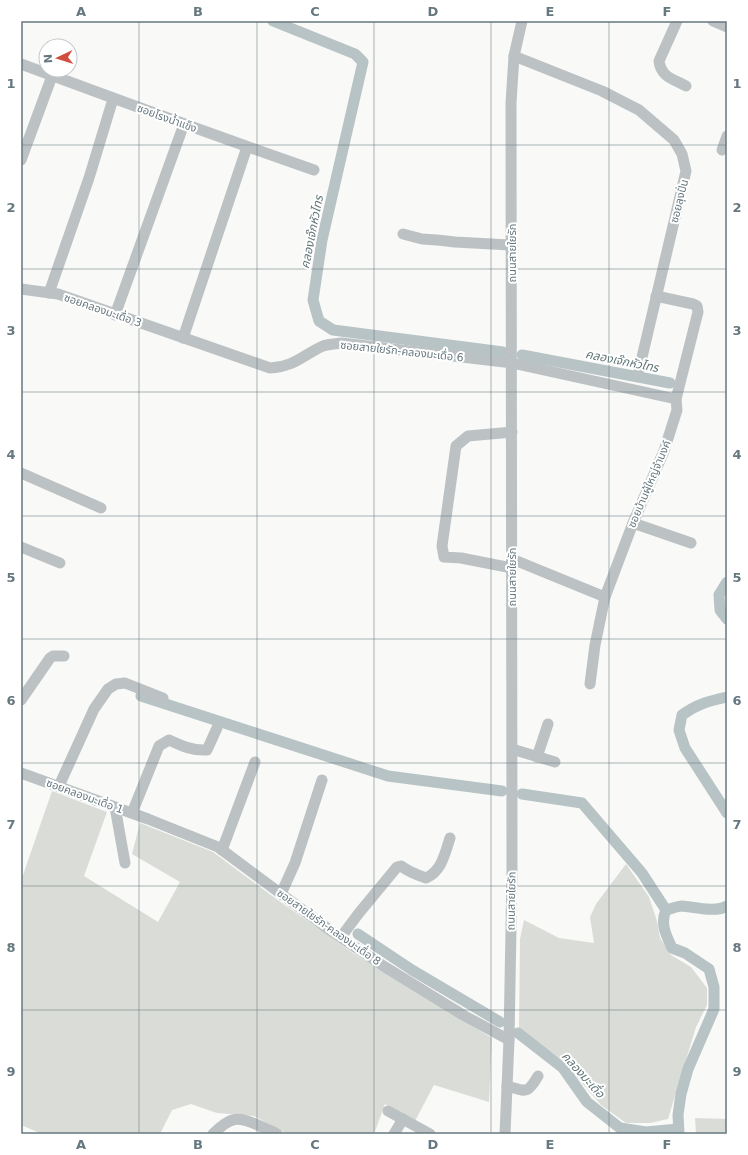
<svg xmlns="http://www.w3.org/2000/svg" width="748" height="1155" viewBox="0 0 748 1155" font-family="'DejaVu Sans','Noto Sans Thai',sans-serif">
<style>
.green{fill:#daddd7}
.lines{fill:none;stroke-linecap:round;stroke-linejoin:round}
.canal{stroke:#b7c3c5;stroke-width:11}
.minor{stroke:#bcc2c4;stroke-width:11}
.grid{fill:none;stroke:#66787f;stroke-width:1;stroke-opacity:0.55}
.labels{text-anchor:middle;stroke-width:4;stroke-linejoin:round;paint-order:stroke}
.street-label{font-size:11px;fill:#66787f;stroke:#fff}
.water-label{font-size:12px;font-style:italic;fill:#627678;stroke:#fff}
.neatline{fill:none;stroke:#66787f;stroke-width:1.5}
.grid-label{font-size:13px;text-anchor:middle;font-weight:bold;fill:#66787f}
</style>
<rect width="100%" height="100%" fill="#f9f9f7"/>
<g class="green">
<polygon points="52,791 107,812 84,876 158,922 180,882 132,854 140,823 213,852 275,898 353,953 492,1038 489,1102 434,1085 415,1121 385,1104 374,1134 287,1134 254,1116 217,1113 191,1104 172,1110 160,1134 42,1134 21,1125 21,875 23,875"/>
<polygon points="626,864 649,897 657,921 660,938 671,955 691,967 707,988 707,1005 696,1027 668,1119 650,1123 626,1123 601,1105 561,1059 519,1029 520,939 524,920 559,938 594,943 590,917 596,904"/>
<polygon points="695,1118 727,1119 727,1134 696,1134"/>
</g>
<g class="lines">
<g class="canal">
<polyline points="273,21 355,54 363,62 322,240 313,300 319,321 333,330 503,352"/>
<polyline points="522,355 670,383"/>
<polyline points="727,582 719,595 720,610 727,619"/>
<polyline points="141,696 388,776 502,791"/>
<path d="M727 697C709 701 697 704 682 715L679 730 685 748 727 813"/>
<polyline points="522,794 582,803 642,873 666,910"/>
<polyline points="358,934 412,970 500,1022"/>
<polyline points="518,1033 563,1068 587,1102 620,1128 646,1132 678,1129"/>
<path d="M679 1134 678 1115 681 1094 688 1069 714 1009V987L709 969 685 953 672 948C666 935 660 924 666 910 671 909 677 906 682 906 694 907 716 913 727 906"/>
</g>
<g class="minor">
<path d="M677 21 659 61C661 77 673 79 686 86"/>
<polyline points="713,21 727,27"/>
<polyline points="514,56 602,91 639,110 674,140 682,154 686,171 639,370"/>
<path d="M21 64C118 100 216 136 314 170"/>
<polyline points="722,150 727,136"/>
<polyline points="21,160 52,76"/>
<polyline points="403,234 422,239 437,240 455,242 512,245"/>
<path d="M21 289 58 294 270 368C294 367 303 355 323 346 329 344 336 344 342 343L512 363 676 399 677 410 664 451 633 523 605 597 595 645 590 684"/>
<polyline points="49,293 89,178 113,99"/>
<polyline points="656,296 693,304 697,306 698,312 676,399"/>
<polyline points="115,315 184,124"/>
<polyline points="183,338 247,147"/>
<polyline points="512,432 468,436 456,446 442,546 444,557 461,558 512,568"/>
<polyline points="21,473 101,508"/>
<polyline points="633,523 691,543"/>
<polyline points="21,547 60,563"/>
<polyline points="512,559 605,597"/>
<polyline points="21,700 50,658 53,656 64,656"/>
<polyline points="512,749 555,762"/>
<polyline points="537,757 548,724"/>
<polyline points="21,773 148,819 218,847 331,931 385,967 463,1015 509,1040"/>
<polyline points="59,786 94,709 108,689 116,684 125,683 163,698"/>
<polyline points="115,807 125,863"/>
<path d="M132 813 159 746 169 740C182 746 193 751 207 750L217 728"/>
<polyline points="222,850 255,762"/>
<polyline points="281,894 295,863 322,780"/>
<path d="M341 937 359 913 397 867 401 866C409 872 417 875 426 878 442 871 445 853 450 838"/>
<path d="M507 1086C526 1091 527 1095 538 1076"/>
<polyline points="388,1111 430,1134"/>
<path d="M213 1134C231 1116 237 1116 260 1126 266 1129 271 1130 277 1134"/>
<polyline points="394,1134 403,1119"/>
<polyline points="505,1134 509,1040 512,872 511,103 514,56 522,21"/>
</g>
</g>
<path class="grid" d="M139 21V1134M257 21V1134M374 21V1134M491 21V1134M609 21V1134M21 145H727M21 269H727M21 392H727M21 516H727M21 639H727M21 763H727M21 886H727M21 1010H727"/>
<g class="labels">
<g class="street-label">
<text transform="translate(167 118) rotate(20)" y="4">ซอยโรงน้ำแข็ง</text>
<text transform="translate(679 201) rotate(-76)" y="4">ซอยลุงปั่น</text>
<text transform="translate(512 253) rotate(-90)" y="4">ถนนสายใยรัก</text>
<text transform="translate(103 310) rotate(19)" y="4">ซอยคลองมะเดื่อ 3</text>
<text transform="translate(402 351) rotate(6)" y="4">ซอยสายใยรัก-คลองมะเดื่อ 6</text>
<text transform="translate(649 484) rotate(-67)" y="4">ซอยบ้านผู้ใหญ่จำนงค์</text>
<text transform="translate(512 577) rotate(-90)" y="4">ถนนสายใยรัก</text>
<text transform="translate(85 796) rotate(20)" y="4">ซอยคลองมะเดื่อ 1</text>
<text transform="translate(511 901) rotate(-89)" y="4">ถนนสายใยรัก</text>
<text transform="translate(329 927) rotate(35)" y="4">ซอยสายใยรัก-คลองมะเดื่อ 8</text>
</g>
<g class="water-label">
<text transform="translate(312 232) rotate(-79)" y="4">คลองเจ๊กหัวไทร</text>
<text transform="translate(622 361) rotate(11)" y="4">คลองเจ๊กหัวไทร</text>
<text transform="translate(583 1075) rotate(48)" y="4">คลองมะเดื่อ</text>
</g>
</g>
<rect width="748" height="1155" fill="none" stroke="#ffffff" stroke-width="44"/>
<g transform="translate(58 58) rotate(266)"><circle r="19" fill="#ffffff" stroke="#c2c9cc"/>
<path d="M0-3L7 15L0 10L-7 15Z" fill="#d14e3f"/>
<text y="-6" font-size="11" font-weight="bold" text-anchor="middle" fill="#66787f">N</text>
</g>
<rect x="22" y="22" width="704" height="1111" class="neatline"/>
<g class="grid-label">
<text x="81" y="16">A</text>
<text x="198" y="16">B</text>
<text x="315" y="16">C</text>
<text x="433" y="16">D</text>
<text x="550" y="16">E</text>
<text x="667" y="16">F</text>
<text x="11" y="88">1</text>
<text x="737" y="88">1</text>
<text x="11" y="212">2</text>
<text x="737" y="212">2</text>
<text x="11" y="335">3</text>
<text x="737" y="335">3</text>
<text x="11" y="459">4</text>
<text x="737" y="459">4</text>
<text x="11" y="582">5</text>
<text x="737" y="582">5</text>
<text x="11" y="705">6</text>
<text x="737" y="705">6</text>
<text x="11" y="829">7</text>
<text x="737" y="829">7</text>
<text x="11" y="952">8</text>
<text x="737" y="952">8</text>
<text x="11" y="1076">9</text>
<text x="737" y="1076">9</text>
<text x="81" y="1149">A</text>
<text x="198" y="1149">B</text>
<text x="315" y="1149">C</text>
<text x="433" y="1149">D</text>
<text x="550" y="1149">E</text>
<text x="667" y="1149">F</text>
</g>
</svg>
